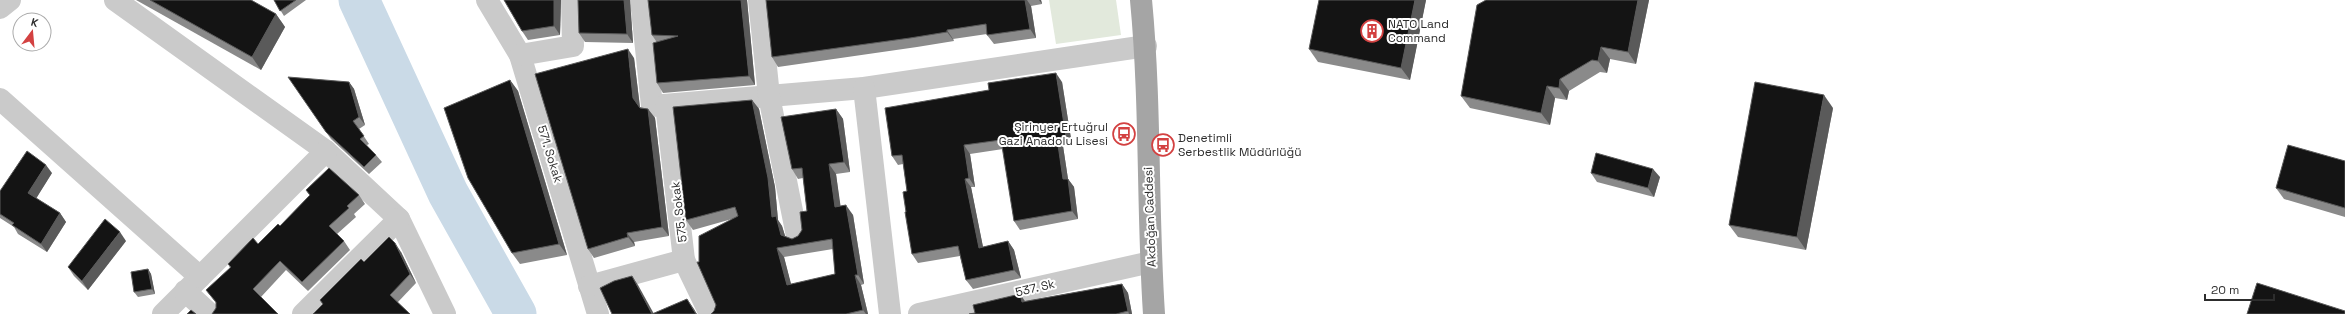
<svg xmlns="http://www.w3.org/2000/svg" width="2345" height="314" viewBox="0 0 2345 314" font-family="'Space Grotesk',sans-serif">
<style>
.park{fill:#e2e9dc}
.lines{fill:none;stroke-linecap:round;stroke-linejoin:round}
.river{stroke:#cadae7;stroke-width:41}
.minor{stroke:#cacaca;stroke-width:22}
.major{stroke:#a5a5a5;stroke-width:22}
.wall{fill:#8a8a8a;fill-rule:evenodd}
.shaded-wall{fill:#5a5a5a}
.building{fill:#141414;stroke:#5a5a5a;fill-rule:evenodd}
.labels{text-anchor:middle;stroke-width:4;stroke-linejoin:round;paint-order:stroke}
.poi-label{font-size:12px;fill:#2d2d2d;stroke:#fff;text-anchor:start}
.street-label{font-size:12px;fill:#2d2d2d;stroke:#fff}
</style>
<rect width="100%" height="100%" fill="#fff"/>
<polygon class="park" points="1049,0 1116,0 1121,35 1056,44"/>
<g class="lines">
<polyline class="river" points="359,0 448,193 516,314"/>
<g class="minor">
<polyline points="115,0 326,151 399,219 445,314"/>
<polyline points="487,0 520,55 598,314"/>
<polyline points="641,0 652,106 864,88 1146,46"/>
<polyline points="759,0 769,96 797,236"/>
<polyline points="0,8 10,0"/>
<polyline points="520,55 573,46 572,0"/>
<polyline points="864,88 890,314"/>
<polyline points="0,99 200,277 163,314"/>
<polyline points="666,105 684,260 710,314"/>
<polyline points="200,277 326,151"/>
<polyline points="589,286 684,260"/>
<polyline points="185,291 210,314"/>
<polyline points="303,314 399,219"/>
<polyline points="919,314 1151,262"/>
</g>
<path class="major" d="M1141 0C1151 104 1147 209 1154 314"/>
</g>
<g class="wall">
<polygon points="136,0 251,0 276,14 285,27 261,70"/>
<polygon points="274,0 306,0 284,16"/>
<polygon points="561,0 560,35 528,40 522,31"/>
<polygon points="578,0 630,0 633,43 585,42 579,33"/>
<polygon points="648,0 747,0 755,85 663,93 657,83 656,41 652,35"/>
<polygon points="766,0 1041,0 1042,4 1031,6 1036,38 994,44 987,35 987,34 953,39 954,41 917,47 778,67 772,57"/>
<polygon points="1426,0 1410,80 1318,62 1309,49"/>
<polygon points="1486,0 1649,0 1636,64 1610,59 1607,73 1600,72 1569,91 1567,100 1555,98 1550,125 1470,108 1461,96"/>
<polygon points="634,58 640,107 648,109 655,118 669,236 634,242 635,246 594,258 588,249"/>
<polygon points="510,80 518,91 567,255 520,264 512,253"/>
<polygon points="349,82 354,89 365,125 359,129 369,144 367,145 376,155 382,162 369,174 331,139 326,132"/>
<polygon points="1062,82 1072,145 1063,146 1068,179 1074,187 1078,219 1020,230 1014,221 1003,149 970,154 975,187 971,187 983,247 1008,241 1014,250 1021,278 973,289 966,280 960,256 918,263 912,254 906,212 907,191 903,164 898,165 892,156"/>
<path d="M752 100 759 109 775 187 778 220 782 226 785 236 792 239 798 236 802 230 807 211 803 178 798 179 792 169 836 109 843 119 850 172 836 174 840 206 853 215 864 284 861 285 868 314H711L714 311 716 305 699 262 732 219 693 230 686 220ZM833 249 835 274 791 285 784 257Z"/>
<polygon points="1833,108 1806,250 1738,237 1729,225"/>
<polygon points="2345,161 2345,217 2284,199 2276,188"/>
<polygon points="52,173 36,198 60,213 66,222 47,252 18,234 14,227 0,218 0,191"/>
<polygon points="1591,173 1660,177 1654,197 1597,182"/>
<polygon points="306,190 359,195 365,204 354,214 356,217 337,234 344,241 350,250 308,291 286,270 261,297 213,314 216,308 216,303 206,290 230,268 228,264 258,244 280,226 310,196"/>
<polygon points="126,241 88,290 74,276 68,267"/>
<polygon points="401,252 416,283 398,302 323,304 320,300 364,262"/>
<polygon points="148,269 151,274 155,294 138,297 134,292"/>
<polygon points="1122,284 1128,293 1132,314 969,314 975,313 1020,294 1025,301"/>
</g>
<g class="shaded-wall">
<polygon points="554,0 561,0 560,35 554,26"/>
<polygon points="624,0 630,0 633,43 627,34"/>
<polygon points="741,0 747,0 755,85 749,76"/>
<polygon points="1025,0 1027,0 1031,6 1036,38 1030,29"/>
<polygon points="1039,0 1041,0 1042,4"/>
<polygon points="1415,0 1426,0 1410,80 1401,68"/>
<polygon points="1638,0 1649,0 1636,64 1628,52"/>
<polygon points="276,14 285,27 261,70 252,57"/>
<polygon points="947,30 953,39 954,41 947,32"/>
<polygon points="1601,47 1610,59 1607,73 1598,61"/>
<polygon points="628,49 634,58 640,108 633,98"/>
<polygon points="1056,73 1062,82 1072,145 1066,137"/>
<polygon points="1560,79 1569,91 1567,100 1559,88"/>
<polygon points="510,80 518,91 567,255 559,244"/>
<polygon points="349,82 354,89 365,125 359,117"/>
<polygon points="1547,86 1555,98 1550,125 1541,113"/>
<polygon points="1824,95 1833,108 1806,250 1797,237"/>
<polygon points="752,100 759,109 775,187 778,220 782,226 788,245 781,235 772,217"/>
<polygon points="648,109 655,118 669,236 662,227"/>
<polygon points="836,109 843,119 850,172 844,162"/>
<polygon points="1057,138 1063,146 1068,179 1074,187 1078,219 1072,211 1063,179"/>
<polygon points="964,145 970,154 975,187 969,178"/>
<polygon points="829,164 836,174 842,216 835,207"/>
<polygon points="46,165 52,173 34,202 28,193"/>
<polygon points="1653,169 1660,177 1654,197 1648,188"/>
<polygon points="965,179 971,187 985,257 979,248"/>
<polygon points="846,205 853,215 864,284 858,275"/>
<polygon points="60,213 66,222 47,252 41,244"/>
<polygon points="120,232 126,241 88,290 82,281"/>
<polygon points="627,233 634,242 635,246 628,237"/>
<polygon points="1008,241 1014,250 1021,278 1014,270"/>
<polygon points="395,243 401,252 416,283 410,274"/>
<polygon points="777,248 784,257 794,295 787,285"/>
<polygon points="148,269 151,274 155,294 152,289"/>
<polygon points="855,275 861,285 868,314 866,314 863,310"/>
<polygon points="632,276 638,285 654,314 652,314"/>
<polygon points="1122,284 1128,293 1132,314 1129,314 1128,311"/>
<polygon points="1020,294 1026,303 1022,302"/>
<polygon points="687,299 694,309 697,314 696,314"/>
</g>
<g class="building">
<polygon points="150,0 251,0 276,14 252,57"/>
<polygon points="274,0 296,0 280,11"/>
<polygon points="504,0 554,0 554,26 522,31"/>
<polygon points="578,0 624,0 627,34 579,33"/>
<polygon points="648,0 741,0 749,76 657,83 653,43 678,36 652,35"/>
<polygon points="766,0 1025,0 1030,29 987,35 986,24 947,30 947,32 910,38 772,57"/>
<polygon points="1319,0 1415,0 1401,68 1309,49"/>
<polygon points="1486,0 1638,0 1628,52 1601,47 1598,61 1592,60 1560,79 1559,88 1547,86 1541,113 1461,96 1477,5"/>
<polygon points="628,49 633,98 640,108 648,109 662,227 627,233 628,237 588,249 535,74"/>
<polygon points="1056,73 1066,137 1057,138 1063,179 1068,179 1072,211 1014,221 1001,140 964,145 969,178 965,179 979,248 1008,241 1014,270 966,280 958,246 912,254 905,212 906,212 903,192 907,191 902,155 892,156 885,108 989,90 988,83"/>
<polygon points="288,77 349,82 359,117 353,121 364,136 360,139 376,155 364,167 326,132"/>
<polygon points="510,80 559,244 512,253 468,178 444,108"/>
<polygon points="1755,82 1824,95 1797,237 1729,225"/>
<path d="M752 100 768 178 772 217 776 216 781 235 792 239 798 236 802 230 800 212 807 211 802 168 792 169 781 117 836 109 844 162 829 164 835 207 846 205 858 275H855L863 310 846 314H711L714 311 716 305 697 262H699V236L738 216 735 207 686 220 673 107ZM832 239 835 274 787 285 777 248Z"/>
<polygon points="2288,145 2345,161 2345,208 2276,188"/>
<polygon points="27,151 46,165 28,193 60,213 41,244 12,225 14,223 0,214 0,191"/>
<polygon points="1596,153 1653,169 1648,188 1591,173"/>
<polygon points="329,168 359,195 347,206 349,208 329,226 344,241 302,282 280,261 253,289 278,314 212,314 216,308 216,302 206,290 231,267 228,264 253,238 258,244 278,224 280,226 310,195 306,190"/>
<polygon points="105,219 120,232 82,281 68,267"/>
<polygon points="389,237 395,243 410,274 390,295 410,314 313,314 323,304 320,300 361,259 364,262"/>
<polygon points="148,269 152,289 134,292 131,272"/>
<polygon points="632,276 652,314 687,299 696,314 612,314 600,288 614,281"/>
<polygon points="2257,283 2345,311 2345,314 2247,314"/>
<polygon points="1122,284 1128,311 1116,314 969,314 975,313 973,305 1020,294 1022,302"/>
<polygon points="191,310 196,314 187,314"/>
</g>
<defs>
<g id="building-ring" transform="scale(1.15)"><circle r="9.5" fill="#fff" stroke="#d34141" stroke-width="1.5"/><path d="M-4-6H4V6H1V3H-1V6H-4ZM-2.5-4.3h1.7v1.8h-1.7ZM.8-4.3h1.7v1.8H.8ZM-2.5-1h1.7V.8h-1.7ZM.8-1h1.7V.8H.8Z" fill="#d34141"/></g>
<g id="bus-ring" transform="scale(1.15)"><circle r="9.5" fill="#fff" stroke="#d34141" stroke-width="1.5"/><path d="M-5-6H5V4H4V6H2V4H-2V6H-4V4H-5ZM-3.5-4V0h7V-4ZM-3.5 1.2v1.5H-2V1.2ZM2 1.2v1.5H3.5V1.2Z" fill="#d34141"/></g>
</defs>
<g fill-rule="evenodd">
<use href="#building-ring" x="1372" y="31"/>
<use href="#bus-ring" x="1124" y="134"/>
<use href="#bus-ring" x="1163" y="145"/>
</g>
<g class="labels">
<g class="poi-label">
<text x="1388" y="28">NATO Land<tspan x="1388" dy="14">Command</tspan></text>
<text x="1108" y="131" text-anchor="end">Şirinyer Ertuğrul<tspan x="1108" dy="14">Gazi Anadolu Lisesi</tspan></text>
<text x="1178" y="142">Denetimli<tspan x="1178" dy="14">Serbestlik Müdürlüğü</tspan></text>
</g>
<g class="street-label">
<text transform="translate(550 154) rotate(73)" y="4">571. Sokak</text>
<text transform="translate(679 212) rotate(-97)" y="4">575. Sokak</text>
<text transform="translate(1150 217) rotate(-92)" y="4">Akdoğan Caddesi</text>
<text transform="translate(1035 288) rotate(-13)" y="4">537. Sk</text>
</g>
</g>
<g transform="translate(32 32) rotate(16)"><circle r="19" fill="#ffffff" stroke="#ababab"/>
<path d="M0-3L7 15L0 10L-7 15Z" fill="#d34141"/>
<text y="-6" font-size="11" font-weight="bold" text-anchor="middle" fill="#2d2d2d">K</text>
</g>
<path d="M2205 294v6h69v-6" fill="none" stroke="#2d2d2d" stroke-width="2"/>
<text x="2211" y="294" font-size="12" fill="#2d2d2d" stroke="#ffffff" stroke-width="3" paint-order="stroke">20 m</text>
</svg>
